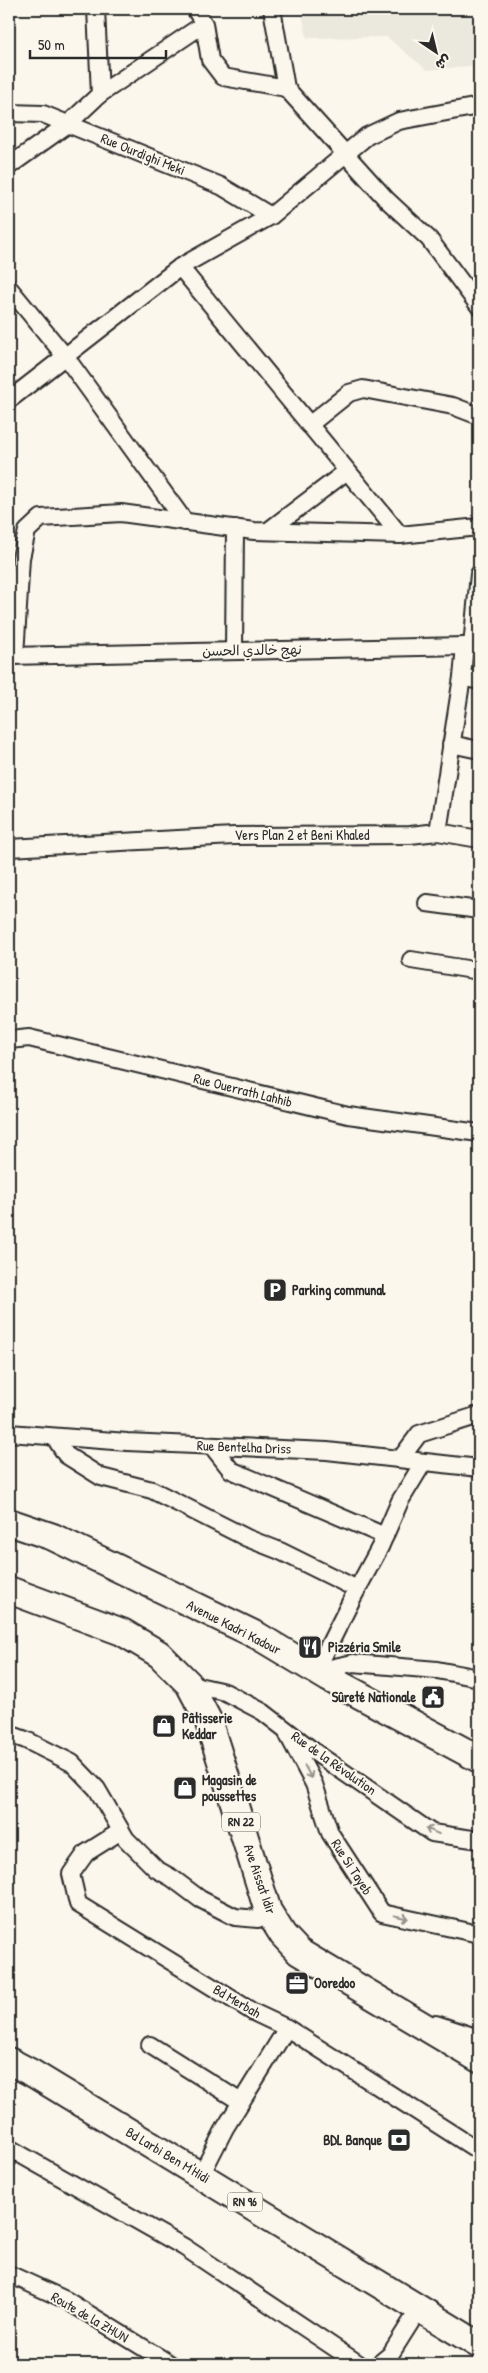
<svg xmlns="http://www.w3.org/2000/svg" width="488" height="2373" viewBox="0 0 488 2373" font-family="'Patrick Hand','Playpen Sans Arabic',sans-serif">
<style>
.built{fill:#ebe8de}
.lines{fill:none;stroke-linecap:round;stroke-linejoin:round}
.minor-casing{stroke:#2b2b2b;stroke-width:20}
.primary-casing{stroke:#2b2b2b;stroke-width:30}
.minor{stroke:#fbf7ec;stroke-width:16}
.primary{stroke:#fbf7ec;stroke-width:26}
.oneway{stroke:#93918c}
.labels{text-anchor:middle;stroke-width:4;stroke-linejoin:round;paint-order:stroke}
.shield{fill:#fbf7ec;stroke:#696865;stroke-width:1}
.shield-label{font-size:12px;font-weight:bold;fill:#2b2b2b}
.street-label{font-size:14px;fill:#2b2b2b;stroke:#fbf7ec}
.poi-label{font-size:14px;font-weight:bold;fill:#2b2b2b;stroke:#fbf7ec;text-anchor:start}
</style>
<rect width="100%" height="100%" fill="#fbf7ec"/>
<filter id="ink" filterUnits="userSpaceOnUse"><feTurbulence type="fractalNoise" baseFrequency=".02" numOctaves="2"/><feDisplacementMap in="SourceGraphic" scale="10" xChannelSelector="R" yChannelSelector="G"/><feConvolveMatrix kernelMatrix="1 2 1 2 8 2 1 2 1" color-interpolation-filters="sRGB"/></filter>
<g filter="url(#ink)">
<polygon class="built" points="301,9 479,9 479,65 427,70 387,37 307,38"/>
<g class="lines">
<g class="minor-casing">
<g id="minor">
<polyline points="96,9 100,94"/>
<polyline points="195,9 204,24 210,60 223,77 286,88"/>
<polyline points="272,9 286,88 386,199 429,239 479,306"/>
<polyline points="9,113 43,114 221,186 271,216"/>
<polyline points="9,166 68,124 100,94 204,24"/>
<polyline points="180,267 400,535"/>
<polyline points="9,288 65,356 185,522"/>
<polyline points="9,400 180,267 271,216 367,136 399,121 479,106"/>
<polyline points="309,425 349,393 363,389 453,406 479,416"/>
<polyline points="268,531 347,471"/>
<polyline points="465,646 472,646 479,574"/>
<polyline points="234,651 235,528"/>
<polyline points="9,656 465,646 462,677 438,832 410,835 234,836 9,848"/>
<polyline points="15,656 21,558 27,531 41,518 121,513 254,531 400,535 479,527"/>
<polyline points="462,677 479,681"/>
<polyline points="451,744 479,750"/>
<polyline points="438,832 479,839"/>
<polyline points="427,903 479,910"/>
<polyline points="411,960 479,971"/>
<polyline points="9,1040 29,1038 348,1115 479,1133"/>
<polyline points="9,1433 127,1442 327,1451 479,1468"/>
<polyline points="55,1438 66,1455 101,1477 152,1490 247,1538 280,1551 357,1589"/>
<polyline points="212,1446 231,1470 385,1536"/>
<polyline points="401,1458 419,1434 479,1415"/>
<polyline points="316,1671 353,1597 380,1547 400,1501 423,1463"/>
<polyline points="316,1671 353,1663 437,1670 479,1678"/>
<polyline points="189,1684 225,1692 263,1712 316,1753 432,1833 479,1840"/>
<polyline points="9,1734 26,1740 72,1763 97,1789 126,1839 156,1869 172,1878 200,1899 235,1917 258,1919 268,1911"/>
<polyline points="288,1735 314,1784 330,1833 382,1913 479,1934"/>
<polyline points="121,1831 86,1853 71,1874 78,1904 253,2012 287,2028 479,2151"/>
<polyline points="436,2024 479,2038"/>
<polyline points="150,2045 241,2102"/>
<polyline points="9,2148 184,2247 359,2364"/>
<polyline points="201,2175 225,2128 287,2028"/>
<polyline points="9,2274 66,2300 170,2364"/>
<polyline points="379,2364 390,2355 419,2309"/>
</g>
</g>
<g class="primary-casing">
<g id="primary">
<polyline points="9,1522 53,1537 258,1636 328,1678 479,1759"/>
<polyline points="9,1590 122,1632 159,1654 189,1684 208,1720 268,1911 283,1935 299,1952 479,2059"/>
<polyline points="9,2061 32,2073 479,2345"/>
</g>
</g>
<use href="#minor" class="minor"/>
<use href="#primary" class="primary"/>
</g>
<defs><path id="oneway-shaft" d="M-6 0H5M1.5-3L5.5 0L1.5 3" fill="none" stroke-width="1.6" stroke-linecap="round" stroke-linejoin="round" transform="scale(1.25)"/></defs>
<g class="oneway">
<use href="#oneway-shaft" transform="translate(308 1772) rotate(62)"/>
<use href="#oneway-shaft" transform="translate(432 1831) rotate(-156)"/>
<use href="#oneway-shaft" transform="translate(401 1917) rotate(13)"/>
</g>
</g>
<defs>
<g id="parking-square" transform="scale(1.25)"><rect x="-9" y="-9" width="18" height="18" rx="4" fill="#2b2b2b" stroke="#fbf7ec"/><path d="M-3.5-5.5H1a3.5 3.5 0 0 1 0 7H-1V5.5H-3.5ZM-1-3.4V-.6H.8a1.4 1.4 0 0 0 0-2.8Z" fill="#fff"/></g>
<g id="restaurant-square" transform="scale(1.25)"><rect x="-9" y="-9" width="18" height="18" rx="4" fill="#2b2b2b" stroke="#fbf7ec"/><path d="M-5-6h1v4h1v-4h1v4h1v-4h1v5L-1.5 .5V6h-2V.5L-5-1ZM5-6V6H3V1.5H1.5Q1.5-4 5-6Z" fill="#fff"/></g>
<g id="civic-square" transform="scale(1.25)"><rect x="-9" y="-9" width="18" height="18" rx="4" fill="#2b2b2b" stroke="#fbf7ec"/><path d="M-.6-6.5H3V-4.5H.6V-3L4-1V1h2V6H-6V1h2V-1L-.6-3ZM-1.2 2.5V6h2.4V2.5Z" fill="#fff"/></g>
<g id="shop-square" transform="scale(1.25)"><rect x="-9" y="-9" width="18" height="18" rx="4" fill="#2b2b2b" stroke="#fbf7ec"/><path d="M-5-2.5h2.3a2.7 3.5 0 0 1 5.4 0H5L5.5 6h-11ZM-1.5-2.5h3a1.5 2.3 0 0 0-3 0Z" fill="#fff"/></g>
<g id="office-square" transform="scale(1.25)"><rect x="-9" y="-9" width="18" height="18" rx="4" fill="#2b2b2b" stroke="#fbf7ec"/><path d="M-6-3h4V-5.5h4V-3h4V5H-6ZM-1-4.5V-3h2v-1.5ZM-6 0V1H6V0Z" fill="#fff"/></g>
<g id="bank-square" transform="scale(1.25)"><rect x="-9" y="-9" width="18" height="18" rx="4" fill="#2b2b2b" stroke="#fbf7ec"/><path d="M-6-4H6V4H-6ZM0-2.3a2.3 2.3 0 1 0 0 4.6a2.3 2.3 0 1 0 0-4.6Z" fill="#fff"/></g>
</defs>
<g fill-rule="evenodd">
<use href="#parking-square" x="275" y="1290"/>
<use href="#restaurant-square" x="310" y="1647"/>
<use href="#civic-square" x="433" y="1697"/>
<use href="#shop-square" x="164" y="1726"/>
<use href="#shop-square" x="185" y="1788"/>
<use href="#office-square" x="297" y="1983"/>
<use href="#bank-square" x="399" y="2140"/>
</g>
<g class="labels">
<g class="shield">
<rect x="222" y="1812.5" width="38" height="19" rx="4"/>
<rect x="227.5" y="2192.5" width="35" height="19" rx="4"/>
</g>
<g class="shield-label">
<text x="241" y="1826">RN 22</text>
<text x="245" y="2206">RN 96</text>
</g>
<g class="street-label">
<text transform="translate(143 154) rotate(22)" y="5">Rue Ourdighi Meki</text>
<text transform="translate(252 650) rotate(-1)" y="5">نهج خالدي الحسن</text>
<text x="302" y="840">Vers Plan 2 et Beni Khaled</text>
<text transform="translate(243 1090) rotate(14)" y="5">Rue Ouerrath Lahhib</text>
<text transform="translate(244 1447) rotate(2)" y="5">Rue Bentelha Driss</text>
<text transform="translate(234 1627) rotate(27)" y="5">Avenue Kadri Kadour</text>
<text transform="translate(334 1763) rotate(35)" y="5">Rue de la Révolution</text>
<text transform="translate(352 1867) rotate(57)" y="5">Rue Si Tayeb</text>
<text transform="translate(260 1879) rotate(71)" y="5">Ave Aissat Idir</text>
<text transform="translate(237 2001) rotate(30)" y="5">Bd Merbah</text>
<text transform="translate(168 2155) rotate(31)" y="5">Bd Larbi Ben M'Hidi</text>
<text transform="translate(90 2317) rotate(30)" y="5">Route de la ZHUN</text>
</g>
<g class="poi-label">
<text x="292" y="1295">Parking communal</text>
<text x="328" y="1652">Pizzéria Smile</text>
<text x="416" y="1702" text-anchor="end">Sûreté Nationale</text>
<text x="182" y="1723">Pâtisserie<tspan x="182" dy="16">Keddar</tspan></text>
<text x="202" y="1785">Magasin de<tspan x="202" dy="16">poussettes</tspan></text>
<text x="314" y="1988">Ooredoo</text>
<text x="382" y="2145" text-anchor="end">BDL Banque</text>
</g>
</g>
<rect width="488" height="2373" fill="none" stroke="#fbf7ec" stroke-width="30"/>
<rect x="15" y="15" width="458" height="2343" fill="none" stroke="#2b2b2b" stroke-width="2" filter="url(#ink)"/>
<g transform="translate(436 52) rotate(145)" stroke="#fbf7ec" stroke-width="4" paint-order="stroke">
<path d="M0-4L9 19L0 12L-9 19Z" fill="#2b2b2b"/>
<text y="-8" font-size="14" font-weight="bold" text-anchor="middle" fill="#2b2b2b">ش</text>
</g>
<path d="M30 50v8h136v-8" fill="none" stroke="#2b2b2b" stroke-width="2.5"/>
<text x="38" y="50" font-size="15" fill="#2b2b2b" stroke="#fbf7ec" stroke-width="4" paint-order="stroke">50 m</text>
</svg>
